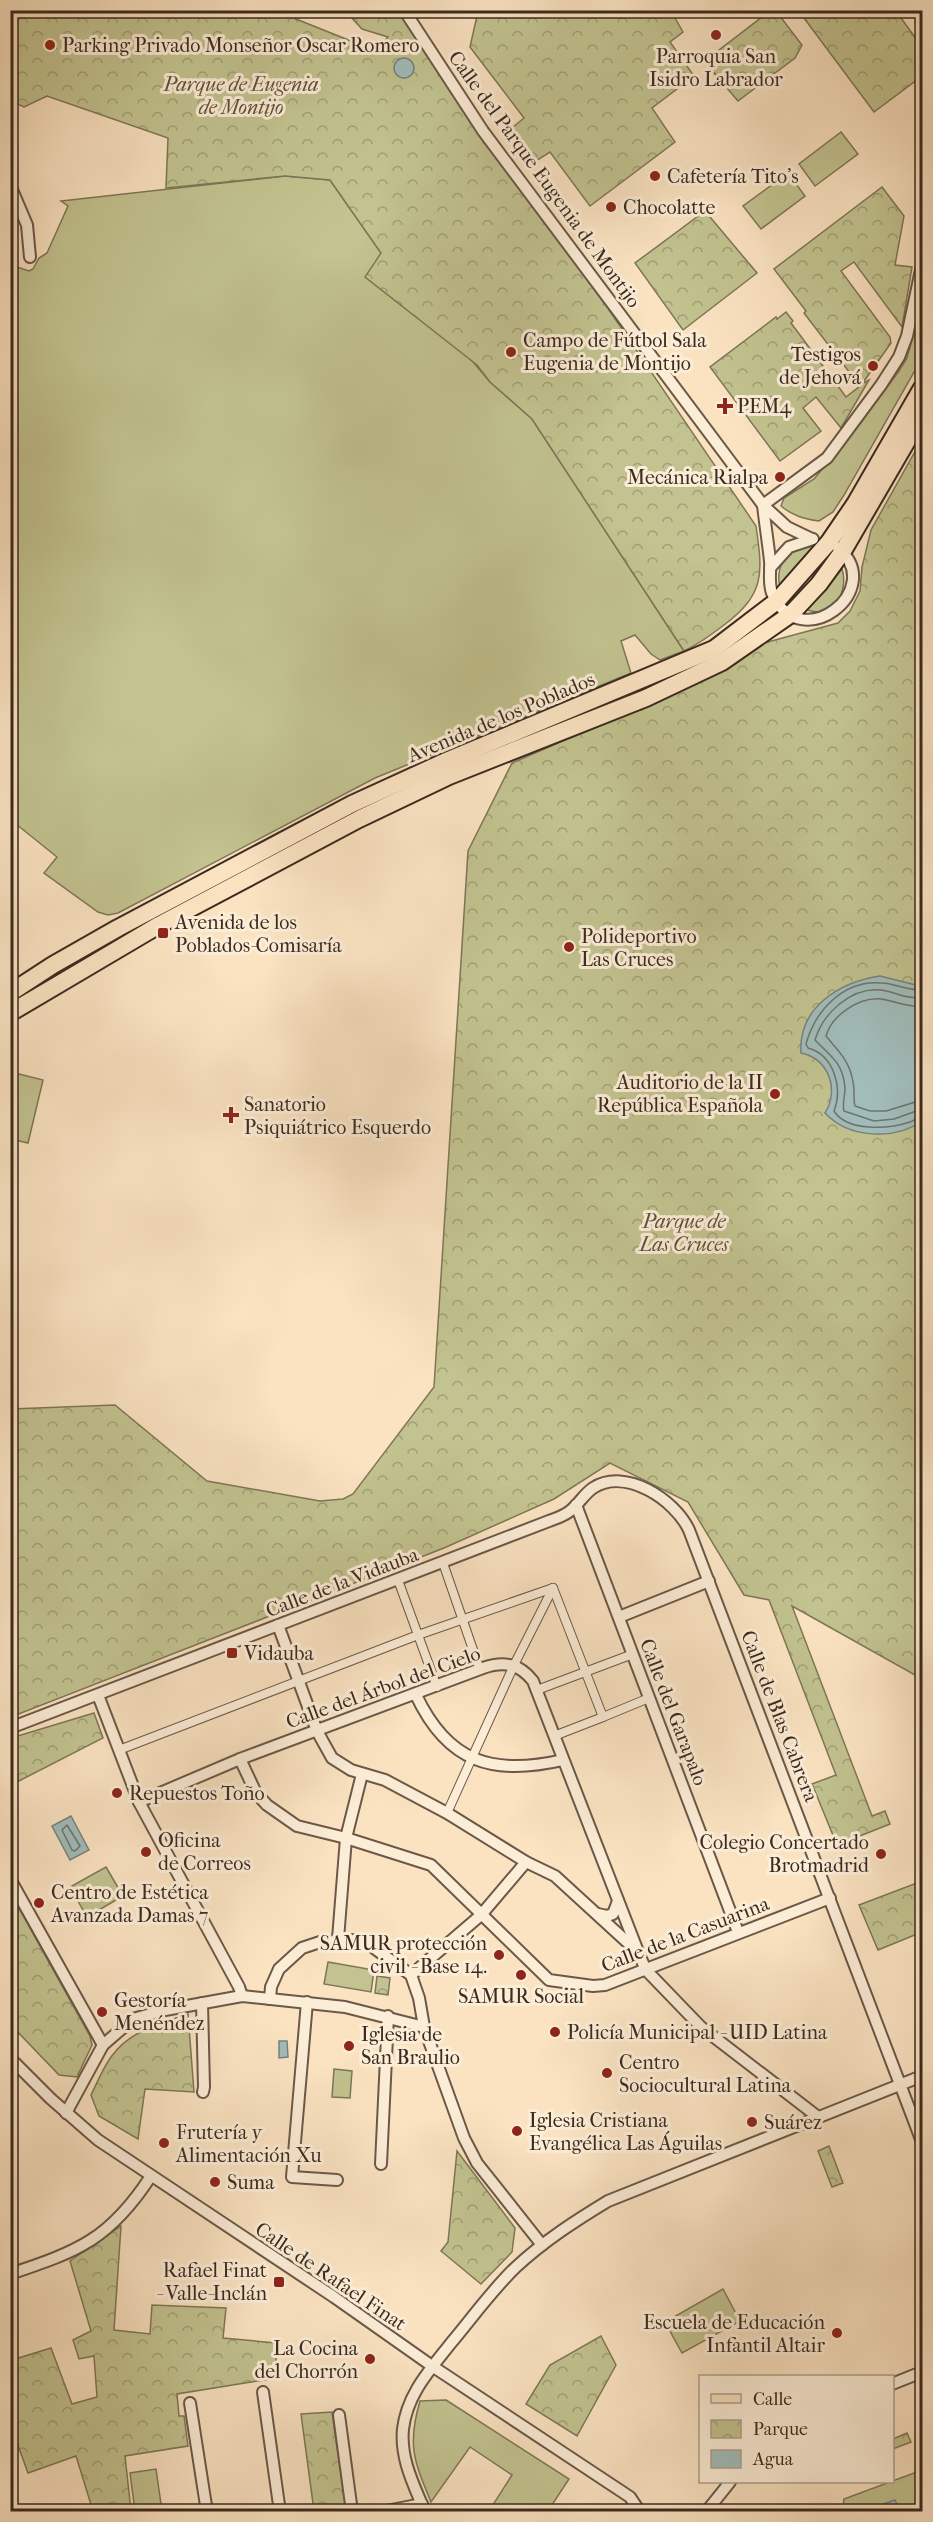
<svg xmlns="http://www.w3.org/2000/svg" width="933" height="2522" viewBox="0 0 933 2522" font-family="'IM FELL French Canon',serif">
<style>
.green{fill:#c2c390;stroke:#7e7658;stroke-width:1.5}
.park{fill:url(#park-crowns);stroke:#7e7658;stroke-width:1.5}
.water{fill:#a1bdbb;stroke:#78827d;stroke-width:1.5}
.lines{fill:none;stroke-linecap:round;stroke-linejoin:round}
.shore{stroke:#6e746d;stroke-width:1.5}
.pedestrian-casing{stroke:#6b5848;stroke-width:10}
.minor-casing{stroke:#6b5848;stroke-width:14}
.primary-casing{stroke:#3b2a1f;stroke-width:20}
.pedestrian{stroke:#fcedd7;stroke-width:8}
.minor{stroke:#fcedd7;stroke-width:10}
.primary{stroke:#fbe3c2;stroke-width:16}
.poi-dot{fill:#8f2418;stroke:#fcedd7;stroke-width:2}
.labels{text-anchor:middle;stroke-width:6;stroke-linejoin:round;paint-order:stroke}
.poi-label{font-size:20px;fill:#3b2a1f;stroke:#fcedd7;text-anchor:start}
.park-label{font-size:20px;font-style:italic;fill:#5d503b;stroke:#fcedd7}
.street-label{font-size:20px;fill:#3b2a1f;stroke:#fcedd7}
</style>
<defs>
<pattern id="park-crowns" width="20" height="18" patternUnits="userSpaceOnUse" patternTransform="scale(1.5)"><rect width="20" height="18" fill="#c2c390"/><path d="M2 6a3 3 0 1 1 6 0M12 15a3 3 0 1 1 6 0" fill="none" stroke="#9f9f75"/></pattern>
</defs>
<rect width="100%" height="100%" fill="#fbe3c2"/>
<filter id="stains"><feTurbulence type="fractalNoise" baseFrequency=".00333" numOctaves="4"/><feColorMatrix values="0 0 0 0 .2 0 0 0 0 .09 0 0 0 0 .02 0 0 0 .5 -.17"/></filter>
<radialGradient id="worn" r=".72"><stop offset=".6" stop-color="#630" stop-opacity="0"/><stop offset="1" stop-color="#630" stop-opacity=".3"/></radialGradient>
<g class="green">
<polygon points="841,132 858,154 815,186 799,164"/>
<polygon points="788,173 805,196 761,229 743,206"/>
<polygon points="285,176 330,180 381,253 490,382 532,419 684,651 660,660 651,654 635,635 621,641 631,673 375,778 118,913 108,915 98,912 44,873 57,857 11,820 11,265 29,271 33,269 39,258 47,253 68,206 61,201"/>
<path d="M922 304V358L844 495 833 512 819 521C804 519 793 516 781 506L784 498 814 479 856 429 899 371 907 358Z"/>
<path d="M801 546 814 547 780 587C775 569 785 552 801 546Z"/>
<path d="M842 569C849 591 834 619 807 610Z"/>
<polygon points="15,1073 43,1080 28,1143 11,1139 11,1092"/>
<polygon points="106,1867 123,1896 87,1917 70,1887"/>
<polygon points="328,1962 374,1970 371,1992 324,1984"/>
<polygon points="334,2069 352,2071 350,2098 332,2097"/>
<polygon points="723,2289 740,2321 682,2353 665,2322"/>
<path d="M446 2400 569 2479 548 2511H489L512 2475 470 2447 431 2502C414 2461 407 2445 420 2401Z"/>
<polygon points="156,2469 162,2511 135,2511 130,2473"/>
<polygon points="922,2470 922,2511 848,2512 843,2508 844,2499"/>
</g>
<g class="park">
<polygon points="805,10 896,11 922,47 922,76 874,112 801,14"/>
<path d="M11 11H293L291 17 376 51 388 37 362 29 351 17 354 11H408L409 16 756 526C763 574 765 594 724 625 711 635 699 644 684 651L532 419 490 382 477 365 365 277 381 253 330 180 285 176 166 188 168 138 47 96 24 107 11 101Z"/>
<polygon points="478,11 671,11 683,32 670,42 694,76 652,108 675,142 590,206 550,152 536,161 512,128 524,118 470,47"/>
<polygon points="776,11 802,45 795,58 738,101 708,66 710,57 766,14"/>
<polygon points="882,187 904,216 895,265 912,267 902,327 854,262 841,271 890,337 891,343 862,384 869,380 841,428 816,397 803,408 821,431 780,461 710,367 776,317 777,319 786,312 793,321 791,323 846,397 860,386 804,313 806,311 774,269"/>
<polygon points="705,211 757,273 683,330 635,263"/>
<polygon points="922,439 922,1679 792,1606 872,1816 885,1811 890,1824 837,1845 812,1784 836,1775 769,1600 744,1595 688,1502 610,1463 554,1499 444,1548 11,1717 11,1409 115,1405 207,1481 320,1501 343,1499 353,1494 434,1387 468,851 512,763 723,671 764,643 838,623 850,611 860,591 862,567 871,530"/>
<polygon points="94,1713 103,1738 11,1785 11,1738"/>
<polygon points="922,1881 922,1932 878,1950 859,1905"/>
<polygon points="11,1894 90,2036 92,2045 77,2077 59,2075 11,2025"/>
<polygon points="377,1976 390,1978 388,1995 375,1993"/>
<path d="M188 2014 194 2092 145 2089 138 2139 99 2116 91 2095C97 2083 103 2068 111 2057 129 2031 159 2024 188 2014Z"/>
<polygon points="829,2146 843,2183 832,2187 818,2151"/>
<polygon points="457,2151 515,2228 512,2252 481,2284 441,2251 448,2242"/>
<polygon points="121,2226 114,2330 150,2334 152,2305 226,2308 223,2338 276,2343 276,2378 177,2394 179,2416 184,2416 188,2446 125,2456 131,2511 93,2511 76,2456 28,2473 11,2426 11,2357 12,2360 51,2348 72,2404 97,2397 94,2356 79,2359 73,2340 91,2331 70,2261"/>
<polygon points="601,2336 616,2365 577,2436 526,2404 550,2365"/>
<polygon points="332,2412 346,2510 314,2511 301,2414"/>
<polygon points="907,2433 911,2442 893,2449 893,2439"/>
</g>
<g class="water">
<circle cx="404" cy="68" r="10"/>
<path d="M880 976 916 985 921 983 922 988V1121C895 1140 849 1139 825 1113 840 1089 828 1058 801 1053 798 1007 840 982 880 976Z"/>
<polygon points="71,1816 89,1850 70,1860 52,1826"/>
<polygon points="279,2041 287,2041 288,2057 279,2058"/>
<polygon points="895,2500 900,2511 887,2511 882,2507 883,2504"/>
</g>
<g class="lines">
<g class="shore">
<path d="M922 989C910 992 895 983 881 983 843 980 815 1011 806 1044L808 1048C834 1055 843 1088 834 1111 847 1132 889 1129 910 1122 915 1120 917 1117 922 1117"/>
<path d="M922 997C909 1000 895 992 881 990 851 987 823 1013 815 1040 830 1056 843 1062 845 1088 845 1096 842 1105 844 1111L874 1121 894 1119 922 1109"/>
<path d="M922 1006C909 1008 895 1001 881 999 859 997 832 1015 826 1036 838 1051 850 1061 853 1082 855 1090 853 1099 855 1106L870 1111H886L922 1100"/>
<polygon points="67,1825 80,1846 75,1851 72,1850 62,1830"/>
</g>
<g class="pedestrian-casing">
<g id="pedestrian">
<polyline points="443,1563 480,1670"/>
<polyline points="398,1580 437,1687"/>
<polyline points="553,1588 603,1717 554,1736"/>
<polyline points="537,1690 633,1654"/>
<polyline points="603,1717 649,1698"/>
<polyline points="119,1750 418,1635 553,1588"/>
<polyline points="447,1813 514,1665 553,1588"/>
</g>
</g>
<g class="minor-casing">
<g id="minor">
<polyline points="408,10 408,16 483,131 763,505 787,527 812,539"/>
<polyline points="10,185 27,225 30,257"/>
<path d="M763 505C765 524 768 542 770 561 771 572 768 582 772 593 800 658 888 589 838 548"/>
<polyline points="763,505 827,458 881,385 899,357 907,336 922,265"/>
<polyline points="770,568 789,547 813,539"/>
<polyline points="576,1505 738,1932"/>
<polyline points="619,1617 709,1581"/>
<polyline points="278,1625 317,1731 332,1758 351,1770 385,1780 447,1813 526,1862 555,1876 638,1952 646,1970 701,2027 818,2117"/>
<polyline points="98,1695 139,1802 239,1987 242,1996"/>
<path d="M416 1695C448 1763 493 1776 563 1760"/>
<path d="M10 1728 549 1521C557 1518 564 1516 570 1511 579 1504 584 1494 593 1488 626 1467 675 1500 689 1530L922 2142"/>
<polyline points="240,1759 256,1793 267,1805 297,1826 346,1838 431,1865 549,1980 593,1986 605,1985 830,1898"/>
<path d="M139 1802 240 1759 483 1668C503 1661 519 1663 533 1681L637 1949"/>
<polyline points="10,1879 103,2045"/>
<polyline points="598,1914 607,1916 613,1914 618,1901"/>
<polyline points="338,1939 346,1838 362,1774"/>
<polyline points="411,1975 481,1915 526,1862"/>
<polyline points="270,1999 271,1987 279,1969 302,1948 320,1942 355,1940 370,1945 411,1975 419,1998 424,2027 464,2138 477,2163 542,2245"/>
<polyline points="307,2002 292,2177 337,2180"/>
<polyline points="202,2003 204,2087 203,2092"/>
<polyline points="10,2058 51,2099 98,2140 334,2297 432,2366 630,2497 640,2512"/>
<polyline points="66,2113 103,2045 133,2019 165,2010 242,1996 345,2007 424,2027"/>
<polyline points="381,2164 388,2016"/>
<path d="M10 2274C79 2251 110 2239 151 2176"/>
<polyline points="892,2384 922,2372"/>
<polyline points="263,2392 280,2512"/>
<polyline points="190,2403 207,2512"/>
<polyline points="339,2415 352,2512"/>
<polyline points="381,2512 422,2504"/>
<path d="M425 2512C414 2485 400 2459 403 2429 407 2394 430 2370 451 2343 472 2318 492 2290 516 2267 544 2241 575 2221 608 2201L922 2076"/>
<polyline points="706,2512 730,2482"/>
</g>
</g>
<g class="primary-casing">
<g id="primary">
<polyline points="10,993 53,965 118,928 352,804 444,762 714,649 777,601 829,542 855,504 922,388"/>
<polyline points="10,1013 159,925 359,819 449,776 646,698 722,662 791,614 819,584 843,551 922,415"/>
</g>
</g>
<use href="#pedestrian" class="pedestrian"/>
<use href="#minor" class="minor"/>
<use href="#primary" class="primary"/>
</g>
<g class="poi-dot">
<circle cx="716" cy="35" r="6"/>
<circle cx="50" cy="45" r="6"/>
<circle cx="655" cy="176" r="6"/>
<circle cx="611" cy="207" r="6"/>
<circle cx="511" cy="352" r="6"/>
<circle cx="873" cy="366" r="6"/>
<path d="M722 397h6v6h6v6h-6v6h-6v-6h-6v-6h6z"/>
<circle cx="780" cy="477" r="6"/>
<rect x="157" y="927" width="12" height="12" rx="3"/>
<circle cx="569" cy="947" r="6"/>
<circle cx="775" cy="1094" r="6"/>
<path d="M228 1106h6v6h6v6h-6v6h-6v-6h-6v-6h6z"/>
<rect x="226" y="1647" width="12" height="12" rx="3"/>
<circle cx="117" cy="1793" r="6"/>
<circle cx="146" cy="1852" r="6"/>
<circle cx="881" cy="1854" r="6"/>
<circle cx="39" cy="1903" r="6"/>
<circle cx="499" cy="1955" r="6"/>
<circle cx="521" cy="1975" r="6"/>
<circle cx="102" cy="2012" r="6"/>
<circle cx="555" cy="2032" r="6"/>
<circle cx="349" cy="2046" r="6"/>
<circle cx="607" cy="2073" r="6"/>
<circle cx="752" cy="2122" r="6"/>
<circle cx="517" cy="2131" r="6"/>
<circle cx="164" cy="2143" r="6"/>
<circle cx="215" cy="2182" r="6"/>
<rect x="273" y="2276" width="12" height="12" rx="3"/>
<circle cx="837" cy="2333" r="6"/>
<circle cx="370" cy="2359" r="6"/>
</g>
<g class="labels">
<g class="poi-label">
<text x="62" y="52">Parking Privado Monseñor Oscar Romero</text>
<text x="716" y="63" text-anchor="middle">Parroquia San<tspan x="716" dy="23">Isidro Labrador</tspan></text>
<text x="667" y="183">Cafetería Tito's</text>
<text x="623" y="214">Chocolatte</text>
<text x="523" y="347">Campo de Fútbol Sala<tspan x="523" dy="23">Eugenia de Montijo</tspan></text>
<text x="861" y="361" text-anchor="end">Testigos<tspan x="861" dy="23">de Jehová</tspan></text>
<text x="737" y="413">PEM4</text>
<text x="768" y="484" text-anchor="end">Mecánica Rialpa</text>
<text x="175" y="929">Avenida de los<tspan x="175" dy="23">Poblados-Comisaría</tspan></text>
<text x="581" y="943">Polideportivo<tspan x="581" dy="23">Las Cruces</tspan></text>
<text x="763" y="1089" text-anchor="end">Auditorio de la II<tspan x="763" dy="23">República Española</tspan></text>
<text x="244" y="1111">Sanatorio<tspan x="244" dy="23">Psiquiátrico Esquerdo</tspan></text>
<text x="244" y="1660">Vidauba</text>
<text x="129" y="1800">Repuestos Toño</text>
<text x="158" y="1847">Oficina<tspan x="158" dy="23">de Correos</tspan></text>
<text x="869" y="1849" text-anchor="end">Colegio Concertado<tspan x="869" dy="23">Brotmadrid</tspan></text>
<text x="51" y="1899">Centro de Estética<tspan x="51" dy="23">Avanzada Damas 7</tspan></text>
<text x="487" y="1950" text-anchor="end">SAMUR protección<tspan x="487" dy="23">civil - Base 14.</tspan></text>
<text x="521" y="2003" text-anchor="middle">SAMUR Social</text>
<text x="114" y="2007">Gestoría<tspan x="114" dy="23">Menéndez</tspan></text>
<text x="567" y="2039">Policía Municipal - UID Latina</text>
<text x="361" y="2041">Iglesia de<tspan x="361" dy="23">San Braulio</tspan></text>
<text x="619" y="2069">Centro<tspan x="619" dy="23">Sociocultural Latina</tspan></text>
<text x="529" y="2127">Iglesia Cristiana<tspan x="529" dy="23">Evangélica Las Águilas</tspan></text>
<text x="764" y="2129">Suárez</text>
<text x="176" y="2139">Frutería y<tspan x="176" dy="23">Alimentación Xu</tspan></text>
<text x="227" y="2189">Suma</text>
<text x="267" y="2277" text-anchor="end">Rafael Finat<tspan x="267" dy="23">- Valle-Inclán</tspan></text>
<text x="825" y="2329" text-anchor="end">Escuela de Educación<tspan x="825" dy="23">Infantil Altair</tspan></text>
<text x="358" y="2355" text-anchor="end">La Cocina<tspan x="358" dy="23">del Chorrón</tspan></text>
</g>
<g class="park-label">
<text x="241" y="91">Parque de Eugenia<tspan x="241" dy="23">de Montijo</tspan></text>
<text x="684" y="1228">Parque de<tspan x="684" dy="23">Las Cruces</tspan></text>
</g>
<g class="street-label">
<text transform="translate(545 179) rotate(54)" y="7">Calle del Parque Eugenia de Montijo</text>
<text transform="translate(501 717) rotate(-23)" y="7">Avenida de los Poblados</text>
<text transform="translate(342 1582) rotate(-21)" y="7">Calle de la Vidauba</text>
<text transform="translate(383 1687) rotate(-20)" y="7">Calle del Árbol del Cielo</text>
<text transform="translate(674 1712) rotate(69)" y="7">Calle del Garapalo</text>
<text transform="translate(780 1716) rotate(69)" y="7">Calle de Blas Cabrera</text>
<text transform="translate(685 1934) rotate(-21)" y="7">Calle de la Casuarina</text>
<text transform="translate(331 2276) rotate(34)" y="7">Calle de Rafael Finat</text>
</g>
</g>
<rect width="933" height="2522" fill="none" stroke="#fbe3c2" stroke-width="36"/>
<rect x="12" y="12" width="909" height="2498" fill="none" stroke="#3b2a1f" stroke-width="3"/>
<rect x="18" y="18" width="897" height="2486" fill="none" stroke="#3b2a1f" stroke-width="1.5"/>
<rect x="699" y="2375" width="195" height="108" fill="#fcedd7" stroke="#af9f8d" stroke-width="1.5"/>
<rect x="711" y="2394" width="30" height="9" fill="#fbe3c2" stroke="#af9f8d" stroke-width="1.5"/>
<text x="753" y="2405" font-size="18" fill="#3b2a1f">Calle</text>
<rect x="711" y="2420" width="30" height="18" fill="url(#park-crowns)" stroke="#af9f8d" stroke-width="1.5"/>
<text x="753" y="2435" font-size="18" fill="#3b2a1f">Parque</text>
<rect x="711" y="2450" width="30" height="18" fill="#a1bdbb" stroke="#af9f8d" stroke-width="1.5"/>
<text x="753" y="2465" font-size="18" fill="#3b2a1f">Agua</text>
<rect width="100%" height="100%" filter="url(#stains)"/>
<rect width="100%" height="100%" fill="url(#worn)"/>
</svg>
